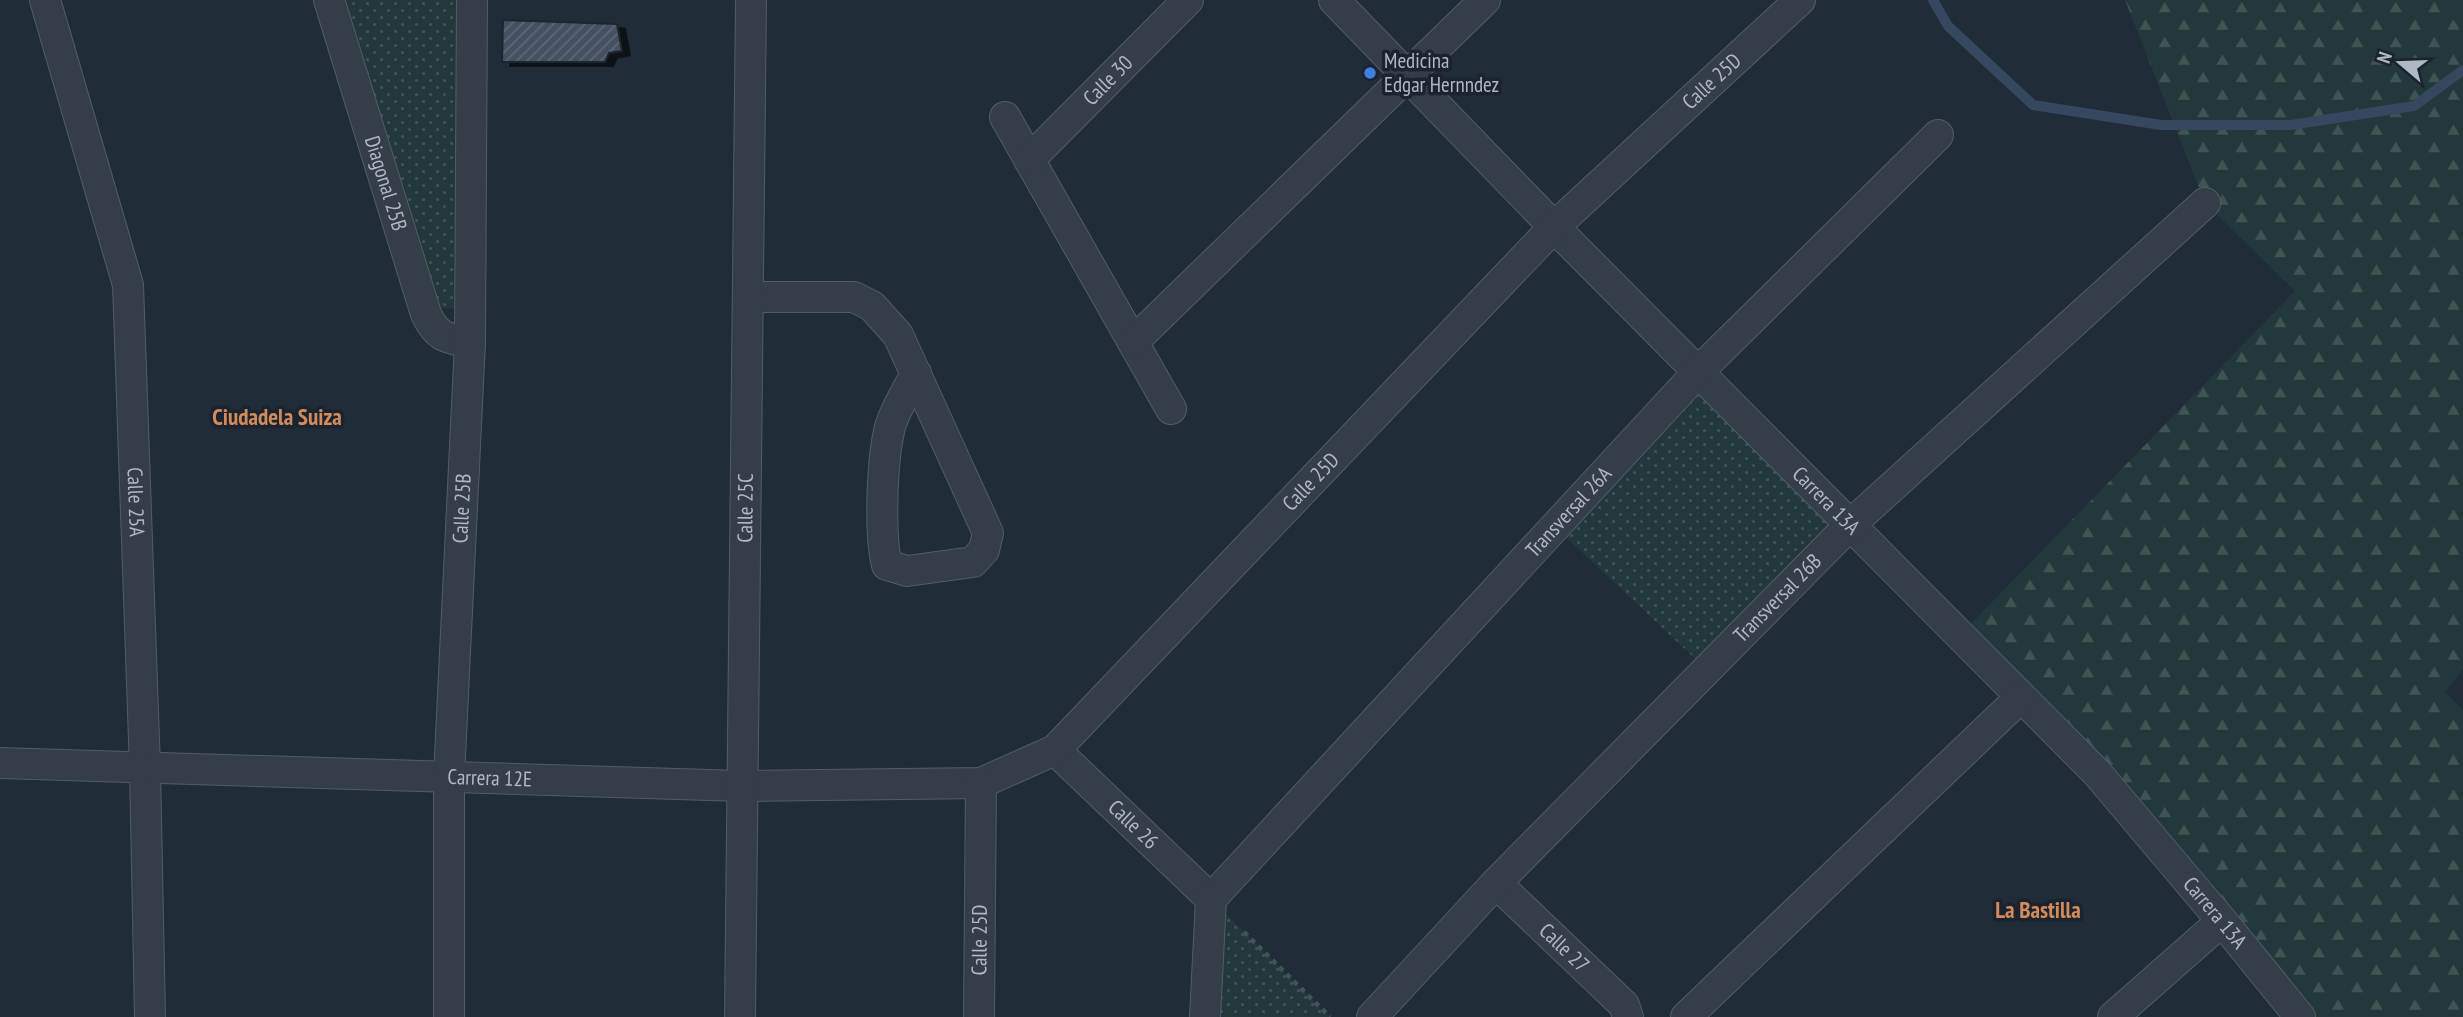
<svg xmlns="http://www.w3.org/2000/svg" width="2463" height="1017" viewBox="0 0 2463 1017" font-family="'PT Sans Narrow',sans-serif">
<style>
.forest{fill:url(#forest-firs)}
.park{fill:url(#park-dots)}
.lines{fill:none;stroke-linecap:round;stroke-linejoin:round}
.stream{stroke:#354860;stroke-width:10}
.building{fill:url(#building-hatch);stroke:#1c2530;stroke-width:2;filter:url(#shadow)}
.minor-casing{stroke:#525c67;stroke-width:32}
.path{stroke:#405557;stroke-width:4.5;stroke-dasharray:5 5;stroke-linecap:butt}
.minor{stroke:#343e49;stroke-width:30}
.shop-dot{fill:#3f7fe0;stroke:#1a232e;stroke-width:2.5}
.labels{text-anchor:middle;stroke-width:7;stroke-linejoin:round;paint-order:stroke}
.poi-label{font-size:21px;fill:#afb9c5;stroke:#1a232e;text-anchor:start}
.street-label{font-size:21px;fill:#afb9c5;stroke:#1a232e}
.neighbourhood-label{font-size:23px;font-weight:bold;fill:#d38b5c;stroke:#1a232e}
</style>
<defs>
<pattern id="forest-firs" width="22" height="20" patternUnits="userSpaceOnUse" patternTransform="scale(1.75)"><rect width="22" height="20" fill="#23383a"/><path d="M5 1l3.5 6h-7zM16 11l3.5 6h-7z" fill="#405355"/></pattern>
<pattern id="park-dots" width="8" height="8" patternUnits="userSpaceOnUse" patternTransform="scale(1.75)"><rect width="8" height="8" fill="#23383a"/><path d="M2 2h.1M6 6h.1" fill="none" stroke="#405355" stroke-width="1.8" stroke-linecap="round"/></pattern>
<pattern id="building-hatch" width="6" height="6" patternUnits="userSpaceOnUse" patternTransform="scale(1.75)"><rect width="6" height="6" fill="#445160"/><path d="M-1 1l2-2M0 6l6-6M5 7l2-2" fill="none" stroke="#5c6875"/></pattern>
<filter id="shadow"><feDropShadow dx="8" dy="4.5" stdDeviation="0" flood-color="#0009"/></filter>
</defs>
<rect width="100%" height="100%" fill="#212c39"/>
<polygon class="forest" points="2125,0 2463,0 2463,669 2445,692 2463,710 2463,1017 2300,1017 1960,635 2295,291 2205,203"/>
<g class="park">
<polygon points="331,0 471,0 465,309 431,308"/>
<polygon points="1698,372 1850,525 1707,670 1555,527"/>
<polygon points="1211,899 1330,1017 1205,1017"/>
</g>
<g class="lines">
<polyline class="stream" points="1933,0 1948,26 2033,105 2161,125 2291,125 2414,106 2463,70"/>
</g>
<polygon class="building" points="503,20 617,24 622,51 609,53 605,62 502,62"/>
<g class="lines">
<g class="minor-casing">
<g id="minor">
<path id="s1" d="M45 0 128 285 145 768 150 1017"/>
<path id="s2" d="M329 0 426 314C437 337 445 338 470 342"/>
<path id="s3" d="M1334 0 1554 227 2097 773 2222 921 2300 1017"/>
<polyline points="1005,117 1171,409"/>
<path id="s4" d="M1029 160 1188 0"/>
<path d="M749 297H854L872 306 898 335 988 533 984 550 973 562 907 571 887 565C879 534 882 459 890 427 895 409 908 390 916 373"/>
<polyline points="1133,342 1485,0"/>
<path id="s5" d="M1055 750 1211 899"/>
<path id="s6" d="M0 763 742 786 981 783 1055 750 1554 227 1800 0"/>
<path id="s7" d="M1496 883 1624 1005 1628 1017"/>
<path id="s8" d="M1211 899 1698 372 1938 135"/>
<path id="s9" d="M449 1017V777L470 342 472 0"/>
<path id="s10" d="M740 1017 751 0"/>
<path id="s11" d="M979 1017 981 783"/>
<polyline points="1205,1017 1211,899"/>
<path id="s12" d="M1372 1017 1496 883 1850 525 2205 203"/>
<polyline points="1686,1017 2021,697"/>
<polyline points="2113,1017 2222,921"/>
</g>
</g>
<polyline class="path" points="1244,932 1330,1017"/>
<use href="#minor" class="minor"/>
</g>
<circle class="shop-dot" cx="1370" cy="73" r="7"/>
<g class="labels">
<g class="poi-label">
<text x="1384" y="68">Medicina<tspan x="1384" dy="24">Edgar Hernndez</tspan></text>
</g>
<g class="street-label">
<text dy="7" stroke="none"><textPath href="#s4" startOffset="112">Calle 30</textPath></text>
<text dy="7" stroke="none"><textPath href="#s6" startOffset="2000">Calle 25D</textPath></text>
<text dy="7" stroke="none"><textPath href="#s2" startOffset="192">Diagonal 25B</textPath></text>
<text dy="7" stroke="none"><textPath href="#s6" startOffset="1433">Calle 25D</textPath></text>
<text dy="7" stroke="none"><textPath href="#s3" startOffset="702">Carrera 13A</textPath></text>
<text dy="7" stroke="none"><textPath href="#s1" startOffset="514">Calle 25A</textPath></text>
<text dy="7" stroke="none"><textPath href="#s9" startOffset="509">Calle 25B</textPath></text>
<text dy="7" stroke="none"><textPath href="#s10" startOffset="509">Calle 25C</textPath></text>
<text dy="7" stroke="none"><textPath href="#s8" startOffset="527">Transversal 26A</textPath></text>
<text dy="7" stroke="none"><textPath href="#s12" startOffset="583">Transversal 26B</textPath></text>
<text dy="7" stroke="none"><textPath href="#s6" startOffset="490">Carrera 12E</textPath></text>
<text dy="7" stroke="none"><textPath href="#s5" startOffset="108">Calle 26</textPath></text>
<text dy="7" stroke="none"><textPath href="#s3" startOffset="1269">Carrera 13A</textPath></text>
<text dy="7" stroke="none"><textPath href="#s11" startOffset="77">Calle 25D</textPath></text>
<text dy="7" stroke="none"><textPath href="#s7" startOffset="94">Calle 27</textPath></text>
</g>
<g class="neighbourhood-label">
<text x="277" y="425">Ciudadela Suiza</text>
<text x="2038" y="918">La Bastilla</text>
</g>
</g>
<g transform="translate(2400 63) rotate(289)" stroke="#1a232e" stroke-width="5" paint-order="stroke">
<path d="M0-5L12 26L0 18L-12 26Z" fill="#afb9c5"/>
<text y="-10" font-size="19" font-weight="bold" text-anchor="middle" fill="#afb9c5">N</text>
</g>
</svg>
